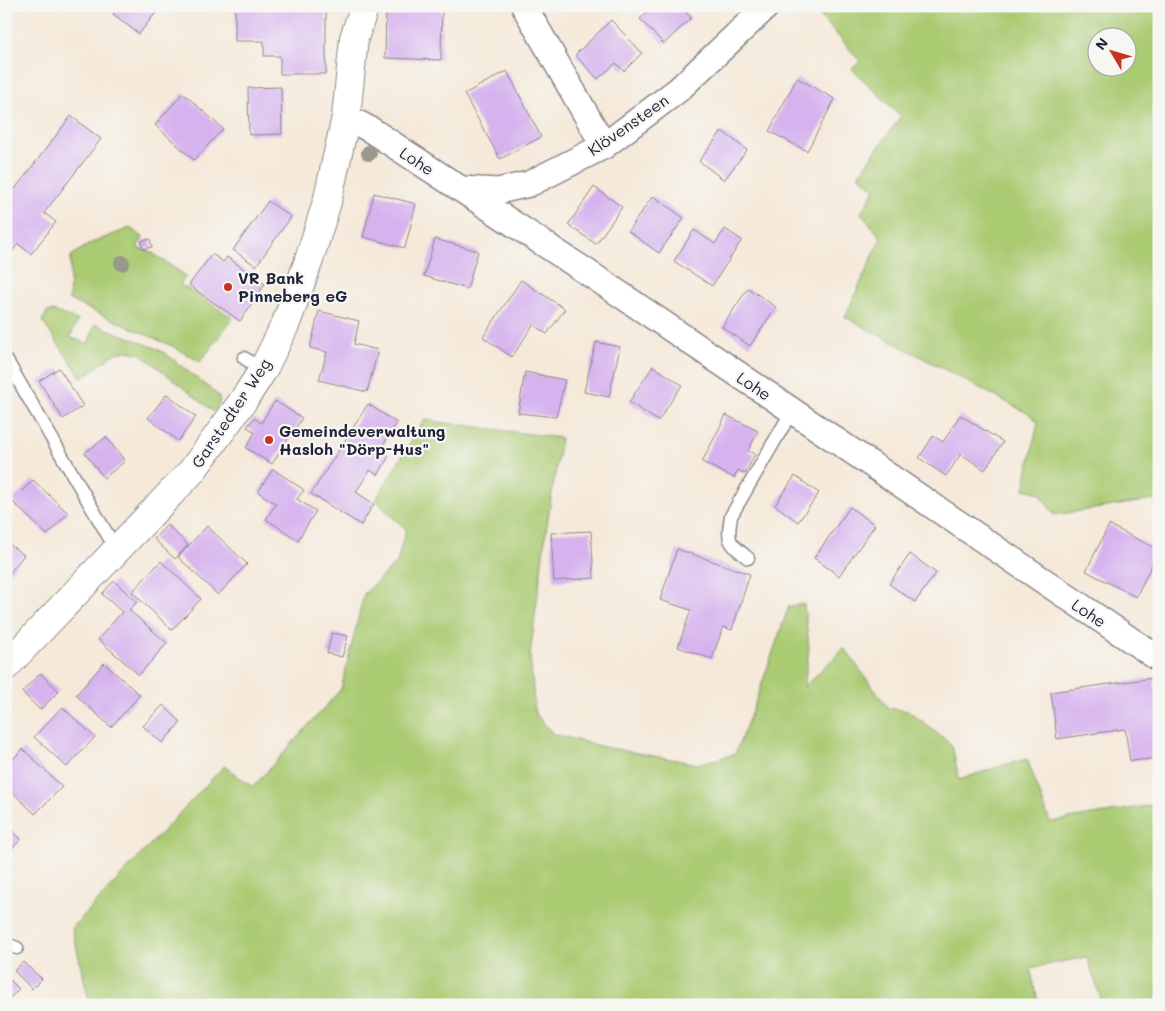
<svg xmlns="http://www.w3.org/2000/svg" width="1165" height="1011" viewBox="0 0 1165 1011" font-family="Mali,sans-serif">
<style>
.green{fill:#abcb73;stroke:#667657;fill-rule:evenodd}
.building{fill:#d6b2ee}
.lines{fill:none;stroke-linecap:round;stroke-linejoin:round}
.lane-casing{stroke:#8c868a;stroke-width:15}
.street-casing{stroke:#8c868a;stroke-width:28}
.secondary-casing{stroke:#8c868a;stroke-width:30}
.lane{stroke:#fff;stroke-width:12}
.street{stroke:#fff;stroke-width:25}
.secondary{stroke:#fff;stroke-width:28}
.tree{fill:#98988b}
.poi-dot{fill:#c8321e;stroke:#f6f6f2;stroke-width:2}
.labels{text-anchor:middle;stroke-width:4.5;stroke-linejoin:round;paint-order:stroke}
.street-label{font-size:16px;fill:#22223b;stroke:#f6f6f2}
.poi-label{font-size:16px;font-weight:bold;fill:#22223b;stroke:#f6f6f2;text-anchor:start}
</style>
<rect width="100%" height="100%" fill="#f6f6f2"/>
<filter id="ink" filterUnits="userSpaceOnUse"><feTurbulence type="fractalNoise" baseFrequency=".02" numOctaves="2"/><feDisplacementMap in="SourceGraphic" scale="10" xChannelSelector="R" yChannelSelector="G"/><feConvolveMatrix kernelMatrix="1 2 1 2 8 2 1 2 1" color-interpolation-filters="sRGB"/></filter>
<filter id="wash" filterUnits="userSpaceOnUse"><feTurbulence type="fractalNoise" baseFrequency=".0096" numOctaves="4" result="noise"/><feDisplacementMap in="SourceGraphic" scale="20" xChannelSelector="R" yChannelSelector="G"/><feGaussianBlur stdDeviation="1.12" result="paint"/><feColorMatrix in="noise" values="0 0 0 0 0 0 0 0 0 0 0 0 0 0 0 0 0 1.4 0 .05"/><feComposite in="paint" operator="in"/></filter>
<g filter="url(#wash)">
<rect width="100%" height="100%" fill="#f5e9d9"/>
<g class="green">
<path d="M812 6H1159V499L1054 515 1040 493 1024 489 1038 422 1029 414 845 317 881 238 861 213 875 189 858 175 901 116 852 69 860 61ZM1098 38H1128V68H1098Z"/>
<polygon points="130,228 143,237 137,248 151,252 186,276 180,285 190,290 233,318 200,362 172,346 69,300 71,256 91,243"/>
<path d="M53 311 78 320 70 337 88 344 95 324 158 349 170 357 218 395C222 402 218 407 214 412L141 354 127 351 116 353 82 378 42 321 47 312Z"/>
<polygon points="424,420 561,438 547,524 530,655 535,713 553,734 604,747 698,764 735,754 754,706 789,606 804,604 809,648 804,687 844,648 888,708 909,711 952,745 959,780 1003,765 1027,759 1050,822 1159,804 1159,1005 1103,1005 1087,957 1030,968 1039,1005 90,1005 72,928 224,766 253,787 341,689 364,594 397,562 406,529 388,513 376,499"/>
</g>
<g id="blocks">
<g class="building">
<polygon points="119,6 161,6 139,34 113,14"/>
<polygon points="235,6 326,6 326,74 280,74 280,56 264,56 264,41 235,41"/>
<polygon points="386,6 442,6 441,60 385,58"/>
<polygon points="653,6 680,6 691,18 664,44 640,19"/>
<polygon points="611,20 642,53 624,71 616,63 598,79 575,55"/>
<polygon points="507,71 541,137 500,159 464,94"/>
<polygon points="797,78 835,99 807,151 769,131"/>
<polygon points="281,87 282,134 249,135 248,88"/>
<polygon points="183,93 223,129 194,160 155,125"/>
<polygon points="71,116 101,139 44,213 56,222 31,254 18,244 6,260 6,182 15,189"/>
<polygon points="722,131 747,150 724,180 699,161"/>
<polygon points="594,187 622,207 596,244 568,225"/>
<polygon points="374,193 416,204 405,248 363,237"/>
<polygon points="653,196 684,218 659,253 628,231"/>
<polygon points="268,201 291,217 256,266 233,250"/>
<polygon points="725,229 742,240 712,286 674,261 694,230 715,244"/>
<polygon points="150,239 152,247 143,249 141,241"/>
<polygon points="435,239 478,251 467,289 424,276"/>
<polygon points="212,254 223,262 227,257 265,284 240,321 189,285"/>
<polygon points="521,280 565,309 547,334 533,325 512,357 483,337"/>
<polygon points="748,288 776,307 750,346 722,327"/>
<polygon points="319,311 359,321 354,344 378,350 367,392 319,380 327,352 310,348"/>
<polygon points="596,342 620,347 609,397 584,392"/>
<polygon points="653,366 682,385 658,421 629,402"/>
<polygon points="59,368 83,406 63,419 39,381"/>
<polygon points="525,372 565,380 556,417 518,413"/>
<polygon points="167,394 196,417 178,441 148,418"/>
<polygon points="275,401 302,418 272,464 246,448 255,432 247,427 254,418 261,423"/>
<polygon points="368,404 397,423 380,450 389,456 378,475 370,470 356,492 374,504 361,525 311,494"/>
<polygon points="726,415 758,431 748,451 755,454 745,474 738,470 734,478 702,462"/>
<polygon points="960,415 1003,442 985,470 961,454 946,476 919,458 933,436 943,442"/>
<polygon points="106,437 125,461 104,478 85,453"/>
<polygon points="273,469 304,490 297,499 316,511 298,540 266,519 276,504 258,492"/>
<polygon points="795,476 819,493 798,522 775,505"/>
<polygon points="33,480 68,513 47,535 12,501"/>
<polygon points="850,507 875,525 839,576 814,558"/>
<polygon points="167,525 188,545 175,559 154,539"/>
<polygon points="1109,525 1159,550 1136,597 1086,571"/>
<polygon points="207,526 247,564 218,595 178,557"/>
<polygon points="591,531 594,578 554,581 551,533"/>
<polygon points="6,542 24,555 6,578"/>
<polygon points="677,549 750,574 732,630 723,627 712,659 678,647 691,610 660,600"/>
<polygon points="910,554 936,573 915,602 889,584"/>
<polygon points="161,561 201,599 172,630 132,592"/>
<polygon points="114,581 137,602 129,610 167,643 139,675 98,639 122,612 102,594"/>
<polygon points="332,633 348,636 342,657 327,653"/>
<polygon points="104,663 140,695 111,727 76,695"/>
<polygon points="40,673 59,691 40,710 22,692"/>
<polygon points="1154,678 1159,712 1159,758 1130,761 1125,729 1057,739 1051,692"/>
<polygon points="163,705 181,722 162,743 143,726"/>
<polygon points="62,707 95,737 67,767 34,737"/>
<polygon points="23,749 62,787 35,814 6,786 6,766"/>
<polygon points="6,825 21,839 6,855"/>
<polygon points="23,962 42,979 32,989 14,971"/>
<polygon points="6,976 19,989 6,1002"/>
</g>
</g>
</g>
<g filter="url(#ink)">
<use href="#blocks" fill-opacity="0" stroke="#8c868a" stroke-width="1"/>
<g class="lines">
<g class="lane-casing">
<g id="lane">
<polyline points="244,358 263,370"/>
<polyline points="7,361 117,551"/>
<path d="M748 558C728 542 727 542 731 516L792 411"/>
<polyline points="6,944 17,948"/>
</g>
</g>
<g class="street-casing">
<g id="street">
<polyline points="524,6 604,146"/>
<polyline points="346,117 371,130 596,278 1159,659"/>
<polyline points="461,189 498,191 529,184 604,146 678,90 767,6"/>
</g>
</g>
<g class="secondary-casing">
<polyline id="secondary" points="6,666 192,471 243,401 263,370 286,323 308,263 327,202 346,117 354,38 363,11 363,6"/>
</g>
<use href="#lane" class="lane"/>
<use href="#street" class="street"/>
<use href="#secondary" class="secondary"/>
</g>
<g class="tree">
<circle cx="369" cy="153" r="8"/>
<circle cx="122" cy="263" r="8"/>
</g>
</g>
<g class="poi-dot">
<circle cx="228" cy="287" r="5"/>
<circle cx="269" cy="440" r="5"/>
</g>
<g class="labels">
<g class="street-label">
<text transform="translate(628 125) rotate(-35)" y="6">Klövensteen</text>
<text transform="translate(417 161) rotate(33)" y="6">Lohe</text>
<text transform="translate(754 386) rotate(34)" y="6">Lohe</text>
<text transform="translate(231 413) rotate(-56)" y="6">Garstedter Weg</text>
<text transform="translate(1089 613) rotate(34)" y="6">Lohe</text>
</g>
<g class="poi-label">
<text x="238" y="284">VR Bank<tspan x="238" dy="18">Pinneberg eG</tspan></text>
<text x="279" y="437">Gemeindeverwaltung<tspan x="279" dy="18">Hasloh "Dörp-Hus"</tspan></text>
</g>
</g>
<rect width="1165" height="1011" fill="none" stroke="#f6f6f2" stroke-width="25"/>
<g transform="translate(1112 52) rotate(308)"><circle r="24" fill="#f6f6f2" stroke="#a1a1a9"/>
<path d="M0-4L9 19L0 12L-9 19Z" fill="#c8321e"/>
<text y="-8" font-size="14" font-weight="bold" text-anchor="middle" fill="#22223b">N</text>
</g>
</svg>
